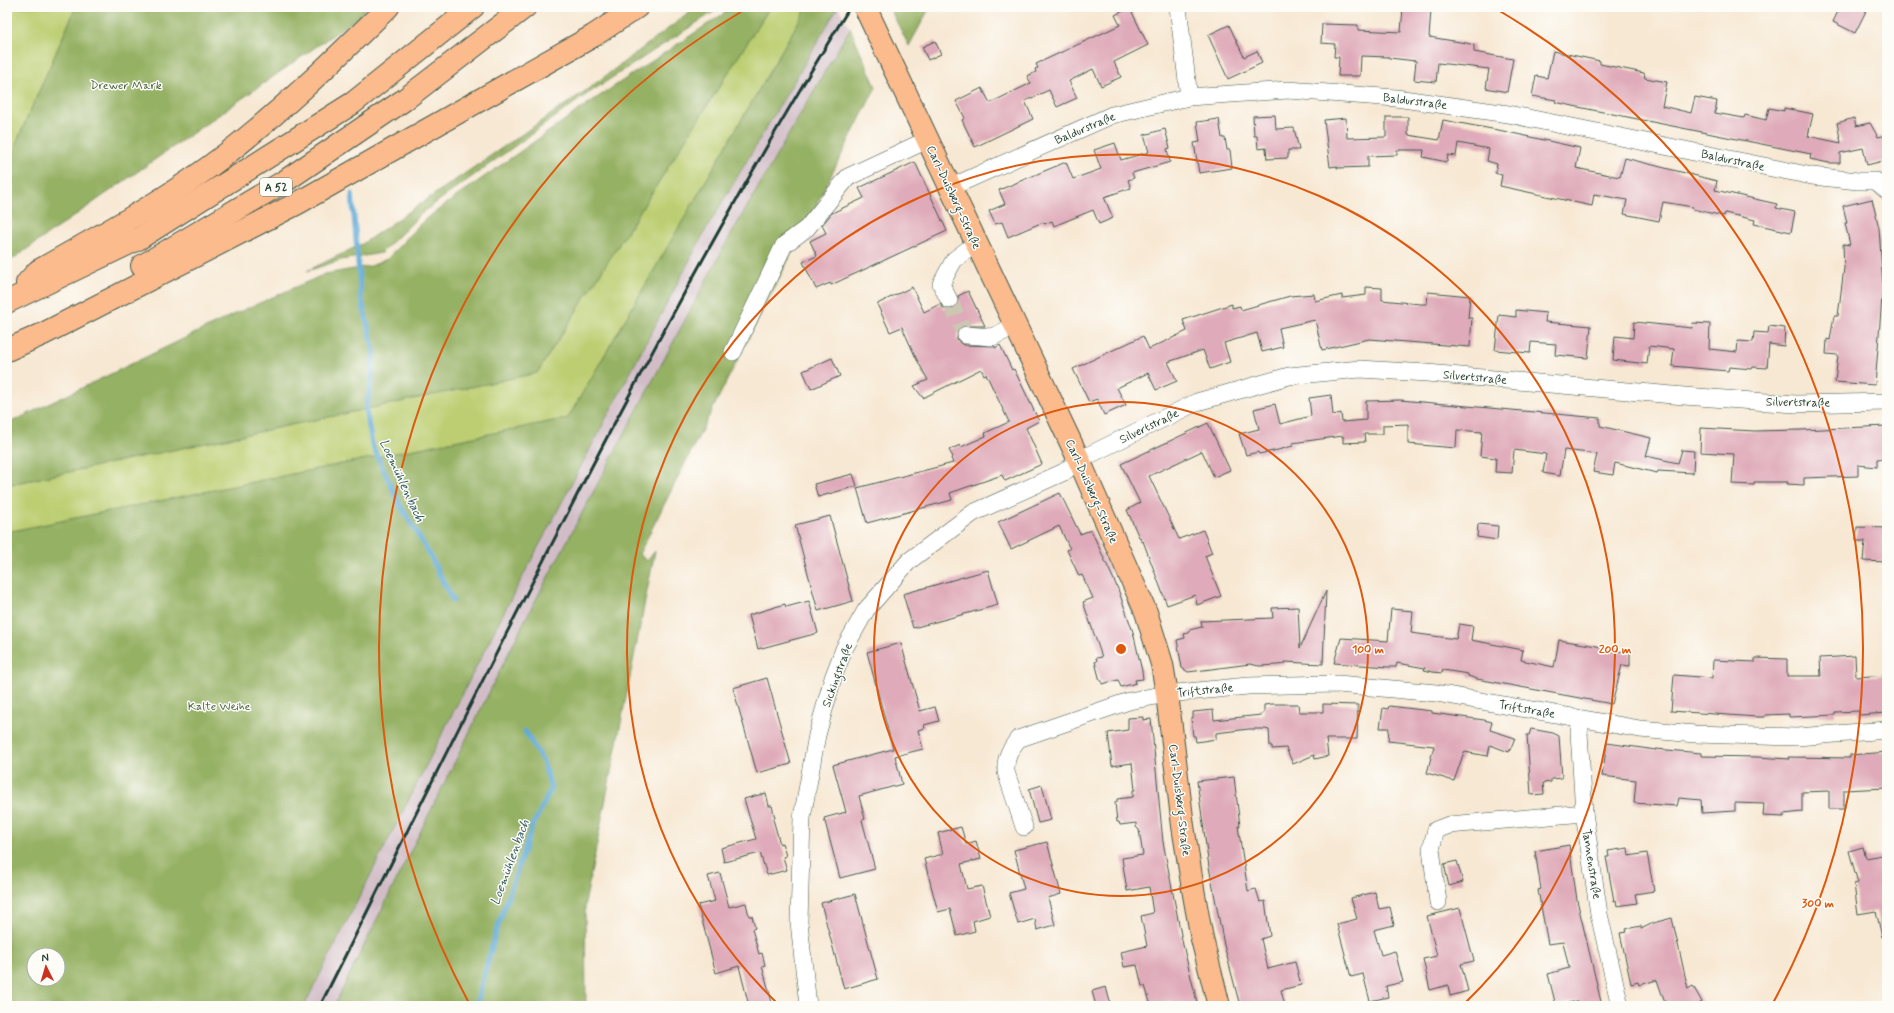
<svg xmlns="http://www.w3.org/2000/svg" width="1894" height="1013" viewBox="0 0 1894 1013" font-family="Mynerve,sans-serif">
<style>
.industrial{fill:#d2bdc7}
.green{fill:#bcce71;stroke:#6e8652}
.forest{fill:#95b163;stroke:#5a774c;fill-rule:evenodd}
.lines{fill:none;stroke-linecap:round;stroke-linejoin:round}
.stream{stroke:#5eaad7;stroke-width:5}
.building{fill:#dfaab9}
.minor-tunnel{stroke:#ccc6b3;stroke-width:17;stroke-dasharray:17 8;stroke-linecap:butt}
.minor-casing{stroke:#3f574c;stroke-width:18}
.major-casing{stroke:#3f574c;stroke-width:24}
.highway-casing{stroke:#3f574c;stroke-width:24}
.minor{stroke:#fff;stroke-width:17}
.major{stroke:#fbbb8c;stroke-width:22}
.highway{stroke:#fbbb8c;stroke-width:22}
.rail{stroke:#1f3d34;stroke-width:3}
.ring{fill:none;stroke:#de580e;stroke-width:2}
.labels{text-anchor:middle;stroke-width:3;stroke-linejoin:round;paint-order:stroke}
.shield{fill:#fdfcf7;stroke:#62766e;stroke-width:1}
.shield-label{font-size:11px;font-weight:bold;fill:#1f3d34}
.park-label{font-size:12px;fill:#466143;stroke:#fdfcf7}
.street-label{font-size:12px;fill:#1f3d34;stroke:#fdfcf7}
.water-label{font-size:13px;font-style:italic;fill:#325e65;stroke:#fdfcf7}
.centre{fill:#de580e;stroke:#fdfcf7;stroke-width:2}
.ring-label{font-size:12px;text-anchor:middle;font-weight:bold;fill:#de580e;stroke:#fdfcf7;stroke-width:3;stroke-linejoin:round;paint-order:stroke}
</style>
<rect width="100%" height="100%" fill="#fdfcf7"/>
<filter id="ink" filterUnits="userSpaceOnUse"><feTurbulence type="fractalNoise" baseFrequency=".025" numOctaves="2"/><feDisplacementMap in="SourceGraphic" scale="8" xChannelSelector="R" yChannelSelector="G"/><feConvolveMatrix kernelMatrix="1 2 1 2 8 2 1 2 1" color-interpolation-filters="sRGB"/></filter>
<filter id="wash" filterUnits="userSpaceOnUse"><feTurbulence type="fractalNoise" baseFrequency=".012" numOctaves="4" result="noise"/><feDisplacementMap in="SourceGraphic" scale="16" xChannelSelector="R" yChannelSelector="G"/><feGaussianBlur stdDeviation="0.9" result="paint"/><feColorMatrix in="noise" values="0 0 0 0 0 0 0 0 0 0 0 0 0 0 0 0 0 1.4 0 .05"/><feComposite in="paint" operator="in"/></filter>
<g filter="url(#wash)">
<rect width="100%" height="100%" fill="#f7e8d3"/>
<polygon class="industrial" points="838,7 850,28 725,245 334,1006 304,1006 505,610 704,233"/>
<g class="green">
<polygon points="7,7 76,7 17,141 8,174"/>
<polygon points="770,7 807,7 568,418 7,532 7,485 537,373"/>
</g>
<g class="forest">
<polygon points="76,7 366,7 360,16 7,263 7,173 17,141"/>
<polygon points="697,7 721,7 590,92 434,204 422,213 381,253 341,260 307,271 362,244 588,89"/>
<polygon points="737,7 770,7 537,373 7,485 7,424 239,312 325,274 371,266 387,259 423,221 460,194 589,103 726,12"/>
<path d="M807 7H838L704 233 505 610 304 1006H7V532L568 418ZM34 955H58V979H34Z"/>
<polygon points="889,7 930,7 909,46"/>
<polygon points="850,28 876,87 639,554 647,561 655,551 585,904 586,1006 334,1006 525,620 725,245"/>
</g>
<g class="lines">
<g class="stream">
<polyline points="352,194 361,297 374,351 372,378 366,409 372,445 400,505 428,552 453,601"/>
<polyline points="476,1006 495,935 532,827 551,789 544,764 525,731"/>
</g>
</g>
<g id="blocks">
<g class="building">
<polygon points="1403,7 1431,10 1429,37 1466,43 1474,45 1474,52 1513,59 1507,92 1486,88 1489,69 1438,63 1436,82 1414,80 1416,61 1389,58 1389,57 1361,56 1360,76 1338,76 1339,57 1334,57 1335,44 1321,43 1322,24 1358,25 1358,30 1401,32"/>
<polygon points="1840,7 1868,7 1855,33 1833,22"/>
<polygon points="1130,8 1148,45 1114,62 1121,77 1101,86 1093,69 1069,81 1077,98 1057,107 1049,90 1025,101 1033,119 975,147 962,120 965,118 956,101 982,88 990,103 1031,83 1027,76 1036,72 1035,69 1038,68 1036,64 1120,25 1115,15"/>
<polygon points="1229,25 1244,57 1257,51 1262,63 1228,79 1208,35"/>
<polygon points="935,41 941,54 928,60 922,47"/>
<polygon points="1553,51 1600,61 1600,64 1644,73 1645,78 1667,82 1662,106 1691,113 1695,97 1717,101 1715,113 1744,118 1745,115 1766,120 1769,108 1784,111 1784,108 1813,114 1808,136 1841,143 1837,123 1854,118 1856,126 1870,123 1878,137 1887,135 1887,160 1867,165 1863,148 1840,153 1840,163 1829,163 1810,159 1811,154 1578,107 1555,102 1556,100 1532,96 1536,76 1547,78"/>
<polygon points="1275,115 1276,129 1294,128 1299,150 1288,150 1288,158 1267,159 1266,148 1258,149 1257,136 1254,136 1253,116"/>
<polygon points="1386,117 1408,117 1408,135 1439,140 1443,120 1503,131 1580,148 1576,168 1614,176 1620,177 1625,158 1717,181 1715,190 1777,204 1776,208 1795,212 1791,232 1754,224 1755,220 1725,213 1724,216 1692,209 1693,207 1663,202 1659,221 1624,214 1627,200 1594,194 1592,206 1500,186 1502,175 1495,173 1497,164 1487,161 1489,149 1458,143 1456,156 1448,155 1447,162 1423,157 1424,150 1397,150 1397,155 1368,156 1368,167 1337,168 1337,166 1330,167 1324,120 1346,118 1347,138 1386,137"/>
<polygon points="1219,119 1222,138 1225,138 1227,150 1230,150 1232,168 1199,173 1194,143 1200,142 1197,122"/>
<polygon points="1165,129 1170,148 1167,149 1170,162 1132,173 1134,178 1128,180 1131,188 1104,197 1113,218 1099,224 1093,210 1054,226 1052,221 1044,224 1043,222 1008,237 1002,222 995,224 989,211 1005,204 999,190 1066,162 1073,179 1101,169 1094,150 1115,143 1121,160 1149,152 1144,135"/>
<polygon points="915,162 947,231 831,285 830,283 816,289 803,262 817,256 810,241 826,233 822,225 832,213 864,198 859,188"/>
<polygon points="1872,199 1879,228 1883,285 1875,385 1835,382 1838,355 1826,354 1827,339 1830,340 1834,316 1838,316 1844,268 1843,244 1850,245 1845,223 1847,223 1843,206"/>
<polygon points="912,287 924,312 940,304 944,309 953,309 958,305 958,296 968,291 985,326 962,326 958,330 957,339 960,343 965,345 994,346 995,348 1000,345 1012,370 1014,369 1039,421 1026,428 1042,464 1005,481 1002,475 950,493 952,500 867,523 857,488 953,463 951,458 953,457 949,450 960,445 961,447 986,436 985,433 1009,422 986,374 984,375 981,369 923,398 914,386 928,380 916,358 902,327 890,332 877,304"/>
<polygon points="1366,287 1382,288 1382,300 1420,304 1427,304 1428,292 1470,296 1468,318 1472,318 1470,347 1369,339 1322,350 1315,320 1279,328 1283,347 1262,352 1257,333 1224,343 1230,362 1210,369 1203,350 1168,362 1177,381 1156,390 1148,373 1117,388 1126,405 1104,415 1097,399 1089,402 1073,369 1143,336 1149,349 1187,331 1183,320 1232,304 1232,308 1240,306 1241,310 1290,296 1314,294 1315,301 1342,295 1342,298 1366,295"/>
<polygon points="1516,310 1546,313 1545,322 1591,326 1588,358 1555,355 1556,344 1531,342 1530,353 1495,350 1499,315 1516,317"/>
<polygon points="1634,322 1692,328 1693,323 1710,324 1709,349 1737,352 1738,341 1753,342 1754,332 1768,333 1769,326 1785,328 1784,346 1769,344 1767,368 1753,367 1752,369 1729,367 1728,371 1672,366 1674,349 1649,346 1647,364 1613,360 1615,336 1633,338"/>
<polygon points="832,358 840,376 811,389 803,371"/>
<polygon points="1331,395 1333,415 1341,413 1342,422 1366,420 1366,401 1400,400 1600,418 1600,426 1651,438 1646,456 1678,463 1682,450 1694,451 1693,473 1658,471 1657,473 1615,463 1613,475 1593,472 1597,454 1564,450 1560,476 1543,473 1546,454 1514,450 1512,473 1495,472 1496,458 1480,456 1482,432 1457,430 1456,448 1408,444 1408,424 1383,425 1383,434 1364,434 1365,442 1343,443 1343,436 1292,443 1293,446 1278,450 1259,454 1258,452 1246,455 1239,434 1259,429 1254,409 1275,404 1280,424 1311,416 1309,398"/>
<polygon points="1208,423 1230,470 1214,477 1202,451 1149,476 1179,539 1203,530 1212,553 1205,556 1221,596 1197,605 1195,595 1167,605 1143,541 1142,542 1138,535 1127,510 1140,503 1121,464"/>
<polygon points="1887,426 1887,458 1877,459 1877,467 1858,465 1858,476 1804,478 1804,485 1787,484 1788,482 1754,482 1754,485 1732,484 1734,454 1700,452 1701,428 1754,431 1801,430"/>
<polygon points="853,474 857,486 818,497 814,484"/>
<polygon points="1060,493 1080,534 1091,530 1118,589 1133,632 1142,671 1143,679 1135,680 1136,683 1121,687 1118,680 1102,684 1102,681 1100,681 1095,662 1097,661 1096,658 1102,657 1083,602 1093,598 1082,575 1079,576 1067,550 1070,549 1059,526 1011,549 998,522"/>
<polygon points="830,516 853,601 818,611 795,525"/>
<polygon points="1478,524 1498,526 1497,540 1477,537"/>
<polygon points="1857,527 1887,528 1886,562 1863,561 1865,541 1856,541"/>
<polygon points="988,570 998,605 913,628 903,594"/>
<polygon points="1326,591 1323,664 1285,662 1285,664 1277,665 1259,666 1250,664 1188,672 1182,668 1177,640 1185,638 1184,634 1189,633 1189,630 1202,627 1201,621 1273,618 1272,608 1298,607 1300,648"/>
<polygon points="809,601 818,633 758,649 749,615 785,604 786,607"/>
<polygon points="1391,609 1413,611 1411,633 1456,639 1459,624 1473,626 1471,640 1523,650 1521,660 1554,667 1559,640 1603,647 1603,651 1630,652 1630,666 1622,665 1612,704 1477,679 1468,676 1468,674 1443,670 1442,673 1433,672 1424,670 1425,668 1397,663 1396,667 1388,667 1334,663 1341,638 1388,641"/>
<polygon points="901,643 920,711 935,707 939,721 924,725 925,728 918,730 923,749 895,756 902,784 859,796 865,819 862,820 875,869 840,878 824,818 846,812 833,765 893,749 867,652"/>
<polygon points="1855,656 1856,677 1887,675 1887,713 1859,715 1859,711 1835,712 1835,715 1789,717 1789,714 1765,715 1765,717 1757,717 1671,711 1674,675 1712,678 1713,660 1755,662 1755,658 1787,659 1787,676 1821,676 1820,658"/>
<polygon points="767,678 791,764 757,773 733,688"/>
<polygon points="1272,704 1298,704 1299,712 1323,712 1323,704 1358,705 1357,739 1326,739 1328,756 1315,759 1314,755 1293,764 1286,748 1272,749 1272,746 1270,746 1269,730 1265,729 1249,729 1216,733 1216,739 1196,742 1195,736 1193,736 1191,718 1193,718 1193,712 1213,710 1214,720 1261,715 1264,713 1264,705"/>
<polygon points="1389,706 1432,711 1432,713 1484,720 1492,722 1490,730 1515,738 1509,752 1490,745 1488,756 1464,752 1454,781 1427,773 1434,746 1388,741 1389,728 1380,728 1383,708 1388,709"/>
<polygon points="1143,717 1143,720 1151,719 1163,842 1183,945 1198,1006 1173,1006 1172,1001 1151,1006 1145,986 1142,986 1137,965 1124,967 1121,952 1147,946 1141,916 1153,913 1149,887 1127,891 1122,858 1143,855 1139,830 1136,827 1136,823 1120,825 1119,822 1117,822 1115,802 1117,802 1117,799 1133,797 1133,790 1135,790 1132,763 1112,766 1108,733 1128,730 1128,718"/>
<polygon points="1531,729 1553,733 1559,736 1562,778 1551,779 1551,782 1543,783 1544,794 1531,795 1527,735 1529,735"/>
<polygon points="1607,743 1656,750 1656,749 1701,753 1701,756 1757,757 1789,759 1788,757 1850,758 1850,755 1887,752 1887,788 1844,790 1844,809 1829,809 1829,791 1802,792 1802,812 1784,814 1784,817 1763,816 1764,804 1735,803 1735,811 1702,813 1701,800 1679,798 1677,806 1634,803 1636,780 1602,776"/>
<polygon points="1234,777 1240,826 1238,826 1248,891 1256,889 1260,902 1265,901 1270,936 1261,939 1267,965 1268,969 1295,962 1301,985 1281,990 1285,1006 1240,1006 1224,945 1209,867 1197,781"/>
<polygon points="1042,785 1051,820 1038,823 1029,789"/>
<polygon points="766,793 769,806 772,806 775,818 773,819 780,844 782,843 786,856 783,857 787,870 767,875 760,853 724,862 721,848 756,839 744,799"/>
<polygon points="961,827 966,844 976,841 981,859 961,864 967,889 982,886 990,916 973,921 975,931 957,936 950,909 938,912 924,859 943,854 938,833"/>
<polygon points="1047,842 1061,894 1048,898 1055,925 1037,930 1035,919 1018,924 1009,893 1024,889 1014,850"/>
<polygon points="1569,845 1577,900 1602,1006 1578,1006 1577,1001 1556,1006 1548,974 1569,968 1563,942 1548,944 1538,890 1541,889 1535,851"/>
<polygon points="1863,847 1866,858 1887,854 1887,937 1882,937 1876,911 1858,914 1854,884 1858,883 1849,851"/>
<polygon points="1628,848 1629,856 1647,853 1654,891 1635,894 1637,903 1617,906 1616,900 1614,901 1606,857 1609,857 1608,851"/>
<polygon points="1457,861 1463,882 1449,886 1444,864"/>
<polygon points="720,873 729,907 746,903 749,916 752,916 755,928 752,929 759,954 762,953 765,965 762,966 773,1006 749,1006 739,966 716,973 698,905 715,901 708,876"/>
<polygon points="1375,892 1379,909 1390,907 1394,925 1374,930 1381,955 1395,951 1403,982 1386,986 1388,997 1370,1001 1363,974 1351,977 1337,924 1357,919 1351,898"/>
<polygon points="855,894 878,979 844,989 821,903"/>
<polygon points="1460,908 1474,961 1461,964 1468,991 1450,996 1448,985 1430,990 1423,959 1437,956 1427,916"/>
<polygon points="1672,918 1688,989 1693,986 1702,1002 1696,1006 1666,1006 1657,980 1639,985 1638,982 1631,984 1620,933 1627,932 1626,929 1641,926 1641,929 1653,923"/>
<polygon points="1106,987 1111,1006 1096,1006 1092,991"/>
</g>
</g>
</g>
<g filter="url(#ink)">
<use href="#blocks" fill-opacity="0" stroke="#3f574c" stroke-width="1"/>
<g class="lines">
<polyline class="minor-tunnel" points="949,300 966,335"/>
<g class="minor-casing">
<g id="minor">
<polyline points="1178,7 1189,97"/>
<polyline points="949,188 1112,115 1189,97 1288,90 1396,98 1508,114 1812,176 1858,181 1876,181 1887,191"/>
<polyline points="949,300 941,284 954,260 976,243"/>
<polyline points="966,335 992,337 1015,326"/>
<polyline points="733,352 784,245 807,228 848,177 927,140"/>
<polyline points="1581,719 1579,732 1584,813 1599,914 1620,1006"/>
<path d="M1024 827 1006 772C1005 757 1010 750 1018 739L1129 701 1167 694 1248 686 1338 684 1436 693 1640 729 1695 734 1797 737 1887 730"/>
<polyline points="1438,902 1431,849 1436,830 1449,825 1584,813"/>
<polyline points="808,1006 799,922 802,818 817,735 833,678 844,649 866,610 909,561 973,513 1064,472 1079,460 1197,402 1289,376 1360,369 1427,373 1684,396 1796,404 1887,402"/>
</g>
</g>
<g class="major-casing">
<polyline id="major" points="865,7 1079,460 1146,612 1162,664 1167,694 1183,826 1193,889 1202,939 1219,1006"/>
</g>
<g class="highway-casing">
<g id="highway">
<polyline points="142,266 285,181 404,100 525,7"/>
<path d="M27 283 38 271C101 235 167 200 225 155 283 110 336 58 388 7"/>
<polyline points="7,302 138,239 353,103 473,7"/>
<polyline points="7,350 43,334 298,203 593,36 637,7"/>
</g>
</g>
<use href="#minor" class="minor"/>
<use href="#major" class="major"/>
<use href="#highway" class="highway"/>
<path class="rail" d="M320 1006C489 669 652 328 850 7"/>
</g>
</g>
<g class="ring">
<circle cx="1121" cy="649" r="247"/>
<path d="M778 1004A494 494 0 1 1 1464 1004"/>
<path d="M469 1003A742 742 0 0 1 744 10M1498 10A742 742 0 0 1 1773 1003"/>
</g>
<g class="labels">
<rect class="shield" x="260" y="178" width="32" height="18" rx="3"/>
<g class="shield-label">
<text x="276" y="191">A 52</text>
</g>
<g class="park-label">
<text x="126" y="89">Drewer Mark</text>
<text x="219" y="710">Kalte Weihe</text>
</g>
<g class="street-label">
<text transform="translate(1415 101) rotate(7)" y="4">Baldurstraße</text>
<text transform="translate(1085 128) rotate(-23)" y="4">Baldurstraße</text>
<text transform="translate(1733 160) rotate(12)" y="4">Baldurstraße</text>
<text transform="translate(954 197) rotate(65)" y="4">Carl-Duisberg-Straße</text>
<text transform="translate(1475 377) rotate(5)" y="4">Silvertstraße</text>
<text transform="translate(1798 402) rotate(1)" y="4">Silvertstraße</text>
<text transform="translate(1149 426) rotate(-26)" y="4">Silvertstraße</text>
<text transform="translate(1092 491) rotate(66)" y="4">Carl-Duisberg-Straße</text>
<text transform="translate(837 675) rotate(-70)" y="4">Sickingstraße</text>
<text transform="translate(1205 690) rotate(-6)" y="4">Triftstraße</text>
<text transform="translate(1527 709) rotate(10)" y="4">Triftstraße</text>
<text transform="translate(1180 800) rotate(83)" y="4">Carl-Duisberg-Straße</text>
<text transform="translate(1592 864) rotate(81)" y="4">Tannenstraße</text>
</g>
<g class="water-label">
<text transform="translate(403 480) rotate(65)" y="5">Loemühlenbach</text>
<text transform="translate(509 862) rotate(-70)" y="5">Loemühlenbach</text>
</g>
</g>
<circle cx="1121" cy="649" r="6" class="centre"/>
<g class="ring-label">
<text x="1368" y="653">100 m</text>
<text x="1615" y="653">200 m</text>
<text x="1818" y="907">300 m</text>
</g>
<rect width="1894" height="1013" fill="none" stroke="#fdfcf7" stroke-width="24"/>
<g transform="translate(46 967) rotate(355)"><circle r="19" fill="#fdfcf7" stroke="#a4b0a9"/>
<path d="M0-3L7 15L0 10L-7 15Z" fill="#c8321e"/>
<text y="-6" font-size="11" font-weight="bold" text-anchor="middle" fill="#1f3d34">N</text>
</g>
</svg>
